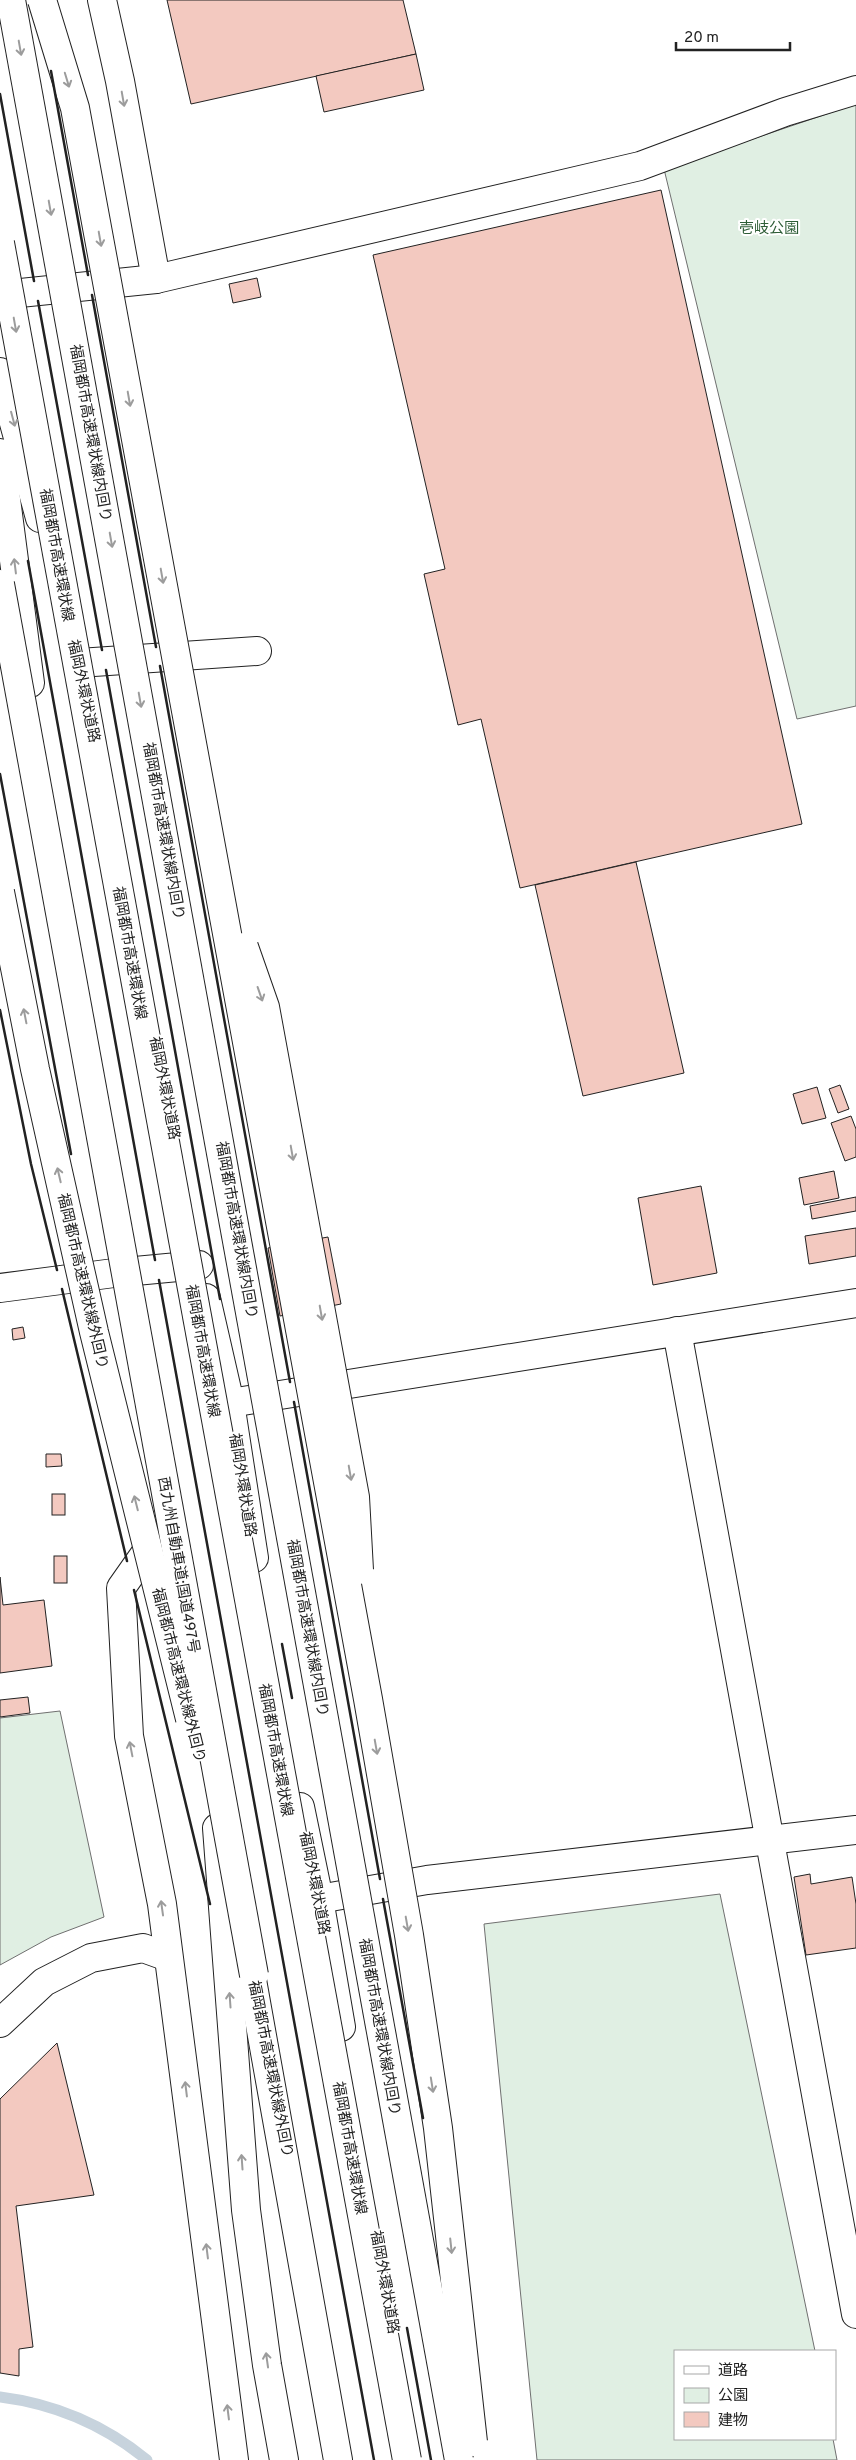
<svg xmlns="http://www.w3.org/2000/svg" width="856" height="2460" viewBox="0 0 856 2460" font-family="Overpass,'Noto Sans JP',sans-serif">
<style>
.green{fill:#e0efe3;stroke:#6f6f6f}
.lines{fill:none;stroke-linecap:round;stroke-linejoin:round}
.stream{stroke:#c7d3dd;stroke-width:11}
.building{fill:#f3c9c0;stroke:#222}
.street-casing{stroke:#222;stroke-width:30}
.secondary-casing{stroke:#222;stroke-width:30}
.highway-casing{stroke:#222;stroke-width:30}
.street{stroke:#fff;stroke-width:28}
.secondary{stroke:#fff;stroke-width:28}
.highway{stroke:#fff;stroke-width:28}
.highway-bridge-casing{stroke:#222;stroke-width:30;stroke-linecap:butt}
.highway-bridge{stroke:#fff;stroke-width:28}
.wall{stroke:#222;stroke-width:2.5}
.oneway{stroke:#9c9c9c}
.labels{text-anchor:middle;stroke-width:4;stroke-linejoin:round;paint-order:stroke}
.park-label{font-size:15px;fill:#2f5e38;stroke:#fff}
.street-label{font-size:15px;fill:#222;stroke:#fff}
</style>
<rect width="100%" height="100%" fill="#fff"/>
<g class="green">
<polygon points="856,104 856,706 797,719 664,169"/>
<polygon points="60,1711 104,1917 51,1937 0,1965 0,1718"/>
<polygon points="720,1894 815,2351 675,2351 675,2439 833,2439 837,2460 537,2460 484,1924"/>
</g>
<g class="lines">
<path class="stream" d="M0 2397C56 2404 103 2424 147 2460"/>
</g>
<g class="building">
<polygon points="167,0 403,0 416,54 191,104"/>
<polygon points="416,54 424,90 324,112 316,76"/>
<polygon points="661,190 802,824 520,888 481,719 458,725 424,574 445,569 373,255"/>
<polygon points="257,278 261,297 233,303 229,284"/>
<polygon points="636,862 684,1073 583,1096 535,885"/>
<polygon points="840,1085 849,1109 838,1113 829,1089"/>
<polygon points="817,1087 826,1118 802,1124 793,1094"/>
<polygon points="851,1116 856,1129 856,1157 845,1161 831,1123"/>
<polygon points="834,1171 839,1198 804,1205 799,1178"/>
<polygon points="701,1186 717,1273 653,1285 638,1198"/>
<polygon points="856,1197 856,1211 812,1219 810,1206"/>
<polygon points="856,1228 856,1256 809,1264 805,1236"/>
<polygon points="328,1237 341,1304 280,1316 268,1248"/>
<polygon points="23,1327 25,1338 13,1340 12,1329"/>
<polygon points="46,1454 61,1454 62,1466 46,1467"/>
<rect x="52" y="1494" width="13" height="21"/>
<rect x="54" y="1556" width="13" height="27"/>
<polygon points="0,1577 3,1605 44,1600 52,1666 0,1673"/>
<polygon points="28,1697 30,1713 0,1717 0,1700"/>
<polygon points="810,1874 811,1884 852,1877 856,1904 856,1948 806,1955 794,1877"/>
<polygon points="57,2043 94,2195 16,2206 33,2347 19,2349 19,2376 0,2373 0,2099"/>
</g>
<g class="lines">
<g class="street-casing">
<g id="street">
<polyline points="102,0 120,81 156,279"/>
<polyline points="79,663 257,651"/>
<polyline points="0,1288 114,1273 199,1265"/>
<polyline points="677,1331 856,2314"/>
<polyline points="230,1403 856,1303"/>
<polyline points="159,1534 121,1588 129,1736 162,1904 234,2460"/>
<polyline points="319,1899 427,1880 856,1830"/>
<polyline points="0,2023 44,1982 91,1958 143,1948 168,1957"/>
</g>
</g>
<g class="secondary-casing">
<polyline id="secondary" points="0,295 156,279 640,166 785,112 856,90"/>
</g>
<g class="highway-casing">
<g id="highway">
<polyline points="0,372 40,518"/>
<polyline points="0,453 30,683"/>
<polyline points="206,1298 230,1403 254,1558"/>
<polyline points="300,1807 319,1899 341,2027"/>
<polyline points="217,1828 246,2210 267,2365 284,2460"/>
<polyline points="247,1952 338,2460"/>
</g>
</g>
<use href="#street" class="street"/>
<use href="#secondary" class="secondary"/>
<use href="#highway" class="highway"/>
<g class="highway-bridge-casing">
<g id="highway-bridge">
<polyline points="11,0 459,2460"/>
<polyline points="42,0 75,108 368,1699 409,1935 438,2128 473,2442"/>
<polyline points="0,243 407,2460"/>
<polyline points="0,584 254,1975"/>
<polyline points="0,892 35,1069 94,1332 190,1719"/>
<polyline points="244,947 265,1007 355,1497 359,1570"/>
</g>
</g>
<use href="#highway-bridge" class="highway-bridge"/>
<g class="wall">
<polyline points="51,71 88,275"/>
<polyline points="0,94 34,281"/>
<polyline points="92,295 156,647"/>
<polyline points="38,301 102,650"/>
<polyline points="28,561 155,1260"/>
<polyline points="160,666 290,1382"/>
<polyline points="106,670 220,1299"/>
<polyline points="0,774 71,1154"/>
<polyline points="0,1010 31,1164 57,1270"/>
<polyline points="159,1280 374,2460"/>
<polyline points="62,1289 127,1561"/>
<polyline points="294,1402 380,1879"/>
<polyline points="134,1590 210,1904"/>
<polyline points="282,1644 292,1698"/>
<polyline points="383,1899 423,2118"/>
<polyline points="407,2328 431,2460"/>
</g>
</g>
<defs><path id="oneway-shaft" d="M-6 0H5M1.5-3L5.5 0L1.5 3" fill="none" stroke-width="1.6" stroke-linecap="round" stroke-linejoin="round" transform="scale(1.25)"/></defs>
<g class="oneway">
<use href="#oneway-shaft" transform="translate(20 48) rotate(80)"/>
<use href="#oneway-shaft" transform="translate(67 80) rotate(73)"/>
<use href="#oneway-shaft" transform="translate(123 99) rotate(80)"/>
<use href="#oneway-shaft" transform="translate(50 208) rotate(80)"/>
<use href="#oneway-shaft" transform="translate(100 239) rotate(80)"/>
<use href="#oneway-shaft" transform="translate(15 325) rotate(80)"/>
<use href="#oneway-shaft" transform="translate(129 399) rotate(80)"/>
<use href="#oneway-shaft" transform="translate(13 419) rotate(75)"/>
<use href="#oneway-shaft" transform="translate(111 540) rotate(80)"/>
<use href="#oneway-shaft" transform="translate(15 566) rotate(-97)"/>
<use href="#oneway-shaft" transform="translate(162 576) rotate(80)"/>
<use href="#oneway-shaft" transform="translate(140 700) rotate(80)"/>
<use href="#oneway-shaft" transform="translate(260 994) rotate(71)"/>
<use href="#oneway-shaft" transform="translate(25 1016) rotate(-101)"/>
<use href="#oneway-shaft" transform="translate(292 1153) rotate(80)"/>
<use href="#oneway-shaft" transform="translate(59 1175) rotate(-103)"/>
<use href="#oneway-shaft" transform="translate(321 1313) rotate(80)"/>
<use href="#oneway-shaft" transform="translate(350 1473) rotate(80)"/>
<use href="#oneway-shaft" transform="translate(136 1503) rotate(-104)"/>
<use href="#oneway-shaft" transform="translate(376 1747) rotate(80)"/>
<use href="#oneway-shaft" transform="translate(131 1749) rotate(-101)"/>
<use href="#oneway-shaft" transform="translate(162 1908) rotate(-98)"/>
<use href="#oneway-shaft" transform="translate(407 1924) rotate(80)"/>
<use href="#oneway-shaft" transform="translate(230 2000) rotate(-94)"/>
<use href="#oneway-shaft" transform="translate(432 2085) rotate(81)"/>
<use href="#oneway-shaft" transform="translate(186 2089) rotate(-97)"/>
<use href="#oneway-shaft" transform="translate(242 2162) rotate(-94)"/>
<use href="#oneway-shaft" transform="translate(451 2246) rotate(84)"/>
<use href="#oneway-shaft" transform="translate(207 2251) rotate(-97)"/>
<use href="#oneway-shaft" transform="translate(267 2360) rotate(-98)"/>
<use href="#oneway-shaft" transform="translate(228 2412) rotate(-97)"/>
</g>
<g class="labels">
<g class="park-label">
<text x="769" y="233">壱岐公園</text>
</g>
<g class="street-label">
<text transform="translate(91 433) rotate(80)" y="5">福岡都市高速環状線内回り</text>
<text transform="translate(57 555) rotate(80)" y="5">福岡都市高速環状線</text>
<text transform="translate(84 691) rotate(78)" y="5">福岡外環状道路</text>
<text transform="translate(164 831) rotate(80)" y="5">福岡都市高速環状線内回り</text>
<text transform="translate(130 953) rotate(80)" y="5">福岡都市高速環状線</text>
<text transform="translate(165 1088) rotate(79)" y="5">福岡外環状道路</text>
<text transform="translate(237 1230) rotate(80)" y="5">福岡都市高速環状線内回り</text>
<text transform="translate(83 1281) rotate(77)" y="5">福岡都市高速環状線外回り</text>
<text transform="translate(203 1351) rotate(80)" y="5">福岡都市高速環状線</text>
<text transform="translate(243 1485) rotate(81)" y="5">福岡外環状道路</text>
<text transform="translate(179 1565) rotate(80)" y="5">西九州自動車道;国道497号</text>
<text transform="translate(308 1628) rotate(80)" y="5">福岡都市高速環状線内回り</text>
<text transform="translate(179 1675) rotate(76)" y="5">福岡都市高速環状線外回り</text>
<text transform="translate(276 1750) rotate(80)" y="5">福岡都市高速環状線</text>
<text transform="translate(315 1883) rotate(79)" y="5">福岡外環状道路</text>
<text transform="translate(380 2027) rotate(80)" y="5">福岡都市高速環状線内回り</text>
<text transform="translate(271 2069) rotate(79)" y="5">福岡都市高速環状線外回り</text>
<text transform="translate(350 2148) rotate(80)" y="5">福岡都市高速環状線</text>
<text transform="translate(385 2282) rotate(80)" y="5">福岡外環状道路</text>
</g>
</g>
<rect x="674" y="2350" width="162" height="90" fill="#ffffff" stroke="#a7a7a7"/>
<rect x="684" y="2366" width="25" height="8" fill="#ffffff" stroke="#a7a7a7"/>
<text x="718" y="2375" font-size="15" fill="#222222">道路</text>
<rect x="684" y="2388" width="25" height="15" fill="#e0efe3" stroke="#a7a7a7"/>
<text x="718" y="2400" font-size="15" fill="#222222">公園</text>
<rect x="684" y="2412" width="25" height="15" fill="#f3c9c0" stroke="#a7a7a7"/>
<text x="718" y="2425" font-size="15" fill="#222222">建物</text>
<path d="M676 42v8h114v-8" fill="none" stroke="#222222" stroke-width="2.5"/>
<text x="684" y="42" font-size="15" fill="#222222" stroke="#ffffff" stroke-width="4" paint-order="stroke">20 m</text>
</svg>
